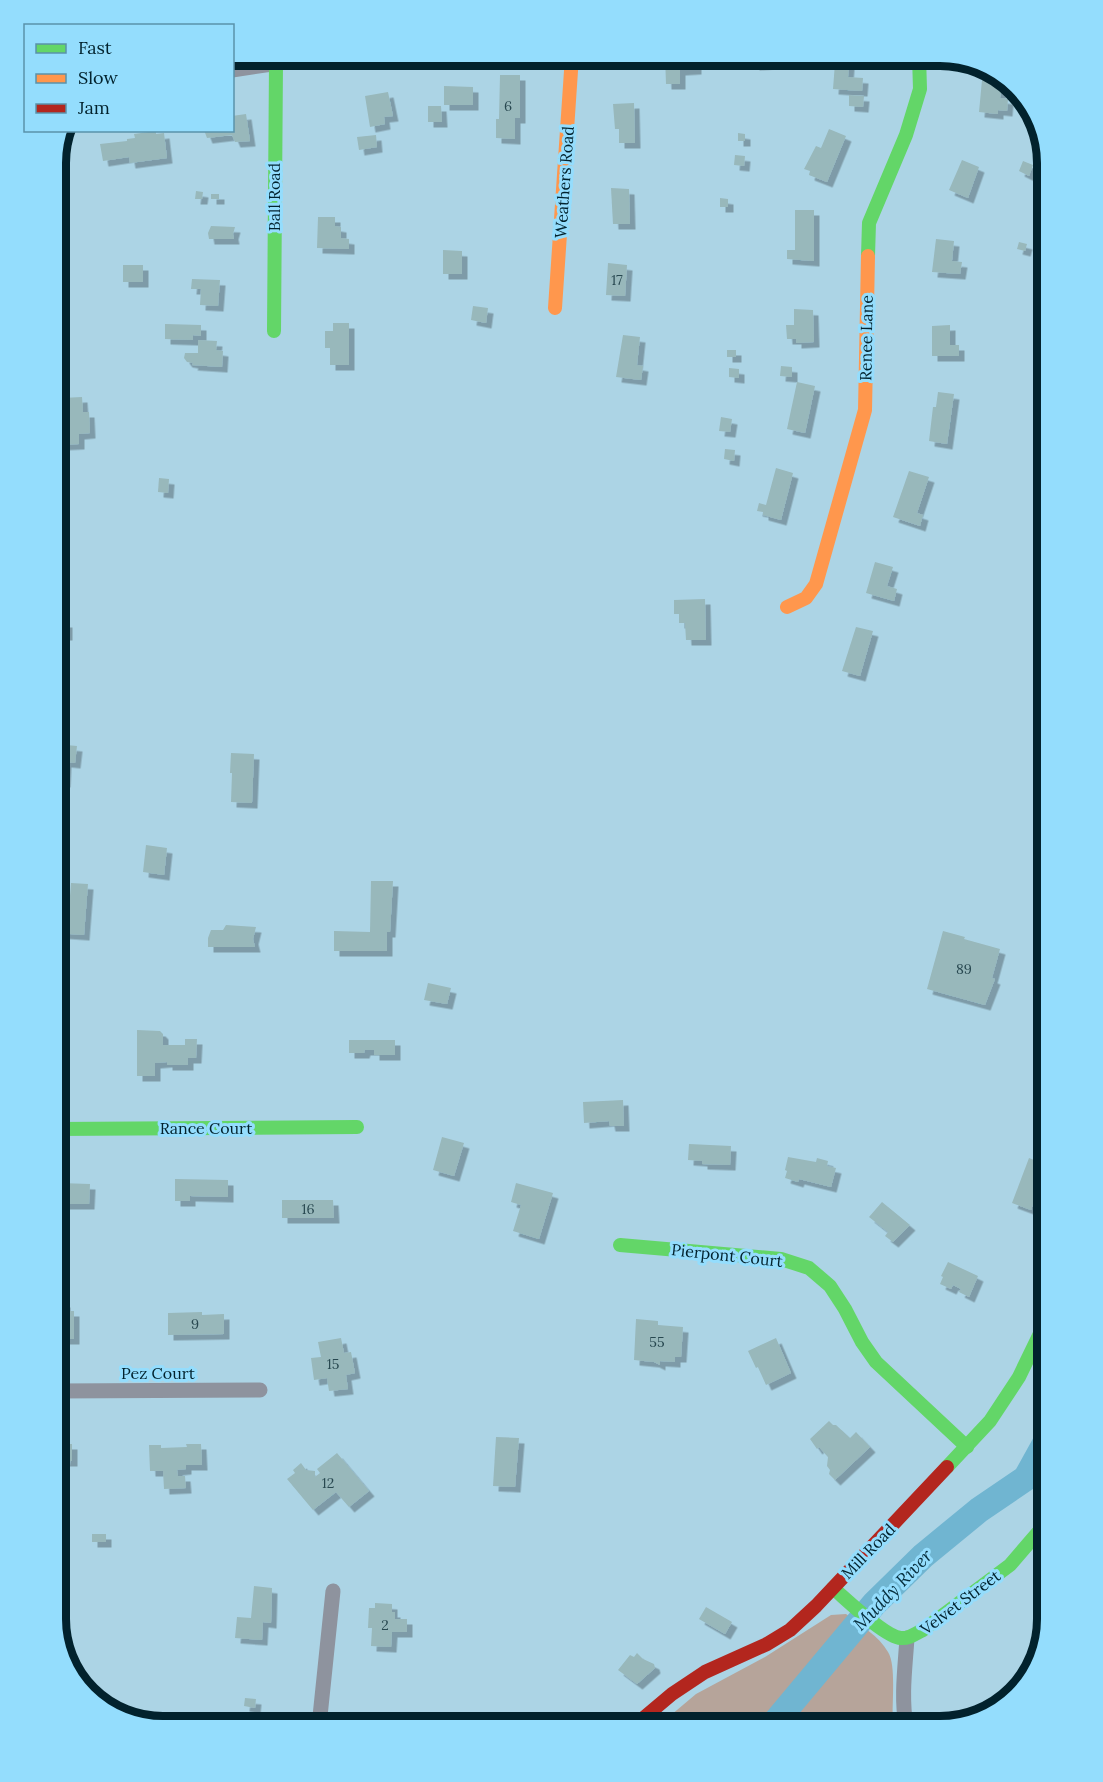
<svg xmlns="http://www.w3.org/2000/svg" width="1103" height="1782" viewBox="0 0 1103 1782" font-family="Lora,serif">
<style>
.forest{fill:#b6a49a}
.lines{fill:none;stroke-linecap:round;stroke-linejoin:round}
.river{stroke:#70b5d1;stroke-width:26}
.building{fill:#98b8bb;filter:url(#shadow)}
.street{stroke:#8e939e;stroke-width:15}
.fast{stroke:#63d668;stroke-width:14}
.slow{stroke:#ff974d;stroke-width:14}
.jam{stroke:#b3261e;stroke-width:14}
.labels{text-anchor:middle;stroke-width:6;stroke-linejoin:round;paint-order:stroke}
.number-label{font-size:14px;fill:#284850}
.street-label{font-size:16px;fill:#02222d;stroke:#94ddfd}
.water-label{font-size:18px;font-style:italic;fill:#062e3d;stroke:#94ddfd}
.rim{fill:none;stroke:#02222d;stroke-width:8}
</style>
<defs>
<filter id="shadow"><feDropShadow dx="5.5" dy="5.5" stdDeviation="0" flood-color="#0004"/></filter>
</defs>
<rect width="100%" height="100%" fill="#acd4e5"/>
<path class="forest" d="M846 1614C860 1625 879 1636 888 1652 897 1666 891 1708 893 1726H658L696 1694 765 1657 831 1615Z"/>
<g class="lines">
<polyline class="river" points="772,1726 874,1604 923,1556 979,1510 1026,1478 1047,1440"/>
</g>
<g class="building">
<polygon points="665,56 696,56 696,69 680,70 680,84 666,84"/>
<polygon points="754,56 780,56 781,63 754,65"/>
<polygon points="835,63 849,64 848,77 863,78 862,91 833,89"/>
<polygon points="986,69 1000,74 1003,77 1000,98 1008,99 1007,111 998,110 998,114 979,112 982,80 985,81"/>
<polygon points="500,75 520,75 520,118 515,118 515,139 496,138 496,119 499,119"/>
<polygon points="444,86 473,87 473,105 444,105"/>
<polygon points="388,92 393,116 384,117 385,124 370,127 365,96"/>
<polygon points="849,95 864,96 863,107 849,106"/>
<polygon points="634,103 635,143 619,143 619,129 615,129 613,104"/>
<polygon points="428,106 441,106 442,122 428,122"/>
<polygon points="246,114 250,141 235,142 232,135 207,138 204,130 232,130 232,116"/>
<polygon points="829,129 846,136 827,182 809,175 810,171 804,169 816,146 821,148"/>
<polygon points="156,131 156,134 164,133 167,158 130,163 129,157 103,161 100,144 127,141 127,139 135,138 134,134"/>
<polygon points="738,133 745,134 745,141 738,141"/>
<polygon points="376,135 377,147 359,150 357,137"/>
<polygon points="735,155 745,156 744,166 734,165"/>
<polygon points="962,160 979,167 968,198 949,190"/>
<polygon points="1023,161 1033,165 1029,176 1019,171"/>
<polygon points="611,188 629,189 630,224 613,224"/>
<polygon points="196,191 203,192 202,199 195,199"/>
<rect x="211" y="194" width="8" height="5"/>
<polygon points="720,198 728,199 728,207 720,207"/>
<polygon points="795,210 814,210 814,261 787,259 787,250 795,250"/>
<polygon points="318,217 335,217 335,226 341,227 341,238 349,239 349,249 317,248"/>
<polygon points="211,226 235,227 233,234 234,239 209,239 208,233"/>
<polygon points="936,239 954,241 952,261 962,262 960,274 932,272"/>
<polygon points="1019,242 1027,244 1025,251 1017,249"/>
<polygon points="443,250 462,251 462,274 443,274"/>
<polygon points="608,263 627,265 625,296 606,295"/>
<rect x="123" y="265" width="20" height="17"/>
<polygon points="192,279 220,280 218,306 200,305 201,289 191,289"/>
<polygon points="473,306 488,308 486,323 471,320"/>
<polygon points="794,309 813,310 814,342 796,343 796,339 787,339 786,325 794,325"/>
<polygon points="333,323 349,323 349,365 330,365 330,348 325,348 325,331 333,331"/>
<polygon points="165,324 201,325 201,336 193,335 193,340 165,339"/>
<polygon points="950,325 950,345 959,345 959,356 932,356 932,326"/>
<polygon points="623,335 640,337 637,365 643,366 641,380 616,377"/>
<polygon points="198,340 217,341 216,350 223,351 222,367 192,365 193,363 187,362 184,358 185,353 198,353"/>
<rect x="727" y="350" width="9" height="7"/>
<polygon points="781,366 792,367 792,377 780,376"/>
<polygon points="729,368 739,369 739,378 729,377"/>
<polygon points="797,382 815,386 805,433 787,429"/>
<polygon points="938,392 954,394 947,444 929,441 933,407 936,407"/>
<polygon points="82,397 83,412 89,412 90,433 79,434 79,444 58,445 57,420 63,419 62,398"/>
<polygon points="721,417 732,419 730,432 719,431"/>
<polygon points="725,449 735,450 734,461 724,459"/>
<polygon points="776,468 793,473 781,520 763,515 763,512 757,511 759,503 766,505"/>
<polygon points="909,471 929,477 917,513 923,515 920,526 893,517"/>
<polygon points="159,478 169,479 168,493 158,492"/>
<polygon points="875,562 893,567 887,586 897,589 894,601 866,593"/>
<polygon points="705,599 706,640 686,640 685,623 679,623 679,614 674,614 674,600"/>
<rect x="56" y="622" width="11" height="13"/>
<polygon points="856,627 873,631 860,676 842,671"/>
<polygon points="56,744 77,746 75,763 66,762 65,782 56,782"/>
<polygon points="231,753 254,754 252,803 231,802 232,773 230,773"/>
<polygon points="146,845 167,848 164,875 143,872"/>
<polygon points="1041,871 1047,873 1047,893 1035,890"/>
<polygon points="371,881 393,881 390,932 387,932 387,951 334,951 334,931 370,932"/>
<polygon points="71,883 88,884 84,935 56,933 56,895 70,896"/>
<polygon points="226,925 256,927 253,939 255,947 208,947 208,938 211,930 223,930"/>
<polygon points="943,931 965,937 964,939 1000,949 992,978 995,979 985,1005 927,989"/>
<polygon points="428,983 451,988 447,1004 424,1000"/>
<polygon points="137,1030 160,1031 163,1034 163,1045 185,1045 185,1039 197,1039 196,1058 188,1058 188,1065 167,1065 167,1062 155,1063 155,1076 137,1076"/>
<polygon points="349,1040 395,1040 395,1055 374,1055 374,1050 365,1050 364,1053 349,1053"/>
<polygon points="56,1064 64,1064 63,1082 56,1081"/>
<polygon points="623,1100 624,1126 610,1126 609,1121 584,1123 583,1102"/>
<polygon points="442,1137 464,1143 454,1176 433,1170"/>
<polygon points="689,1144 731,1146 730,1165 702,1164 702,1161 688,1160"/>
<polygon points="788,1157 816,1162 817,1158 828,1161 827,1166 836,1168 831,1187 799,1179 798,1182 785,1178 787,1171 785,1170"/>
<polygon points="1029,1158 1047,1165 1031,1210 1012,1203"/>
<polygon points="175,1179 228,1180 228,1197 190,1196 190,1201 175,1201"/>
<polygon points="56,1181 60,1181 60,1183 90,1184 89,1204 58,1204 58,1214 56,1214"/>
<polygon points="516,1183 553,1193 539,1239 513,1231 521,1205 511,1202"/>
<polygon points="282,1200 333,1200 334,1218 282,1218"/>
<polygon points="882,1202 910,1225 893,1242 885,1236 888,1232 869,1217"/>
<polygon points="948,1262 978,1276 969,1297 959,1292 961,1289 953,1285 951,1289 940,1284 943,1277 941,1276"/>
<polygon points="56,1302 65,1302 65,1311 74,1311 74,1339 58,1339 58,1326 56,1326"/>
<polygon points="202,1312 202,1315 224,1314 224,1334 168,1335 168,1313"/>
<polygon points="636,1319 658,1321 658,1325 683,1327 681,1357 675,1357 675,1362 660,1361 660,1365 654,1362 634,1360"/>
<polygon points="341,1338 344,1353 351,1352 355,1373 346,1375 348,1389 329,1391 327,1378 314,1380 311,1358 321,1357 318,1342"/>
<polygon points="776,1338 791,1373 766,1385 758,1367 756,1368 748,1351"/>
<polygon points="829,1421 833,1425 836,1425 850,1438 856,1432 870,1447 835,1480 829,1474 830,1470 827,1466 828,1457 819,1447 817,1449 810,1439"/>
<polygon points="496,1437 519,1438 515,1487 493,1486"/>
<polygon points="56,1441 58,1441 58,1444 72,1444 72,1461 64,1461 65,1455 56,1456"/>
<polygon points="186,1444 201,1444 202,1465 186,1465 186,1469 177,1470 178,1476 185,1476 186,1488 164,1489 163,1471 150,1471 149,1445 161,1445 161,1448 187,1447"/>
<polygon points="337,1453 369,1491 349,1507 336,1492 313,1510 287,1479 295,1473 293,1470 301,1463 306,1470 315,1471 315,1477 320,1473 317,1469"/>
<rect x="92" y="1534" width="14" height="8"/>
<polygon points="254,1586 272,1588 271,1623 263,1622 262,1640 235,1638 237,1617 251,1618"/>
<polygon points="375,1603 392,1604 392,1612 395,1612 395,1619 407,1619 407,1632 392,1632 391,1647 371,1646 372,1628 368,1628 369,1608 375,1608"/>
<polygon points="706,1607 732,1622 725,1634 699,1619"/>
<polygon points="637,1653 643,1659 654,1664 655,1668 637,1684 618,1670 630,1655 634,1657"/>
<polygon points="245,1698 256,1699 255,1708 244,1706"/>
<polygon points="983,1704 996,1708 988,1715 979,1717"/>
</g>
<g class="lines">
<g class="street">
<polyline points="232,70 327,56"/>
<polyline points="56,1391 260,1390"/>
<polyline points="319,1726 333,1591"/>
<path d="M906 1726C901 1696 905 1669 907 1638"/>
</g>
<g class="fast">
<polyline points="868,256 869,223 906,135 920,89 919,56"/>
<polyline points="274,331 276,63"/>
<polyline points="56,1129 357,1127"/>
<polyline points="620,1245 781,1259 809,1268 830,1286 845,1309 862,1342 876,1362 967,1447"/>
<polyline points="947,1467 990,1421 1019,1377 1047,1319"/>
<path d="M833 1588C847 1600 885 1637 901 1638 909 1639 916 1633 923 1630L1010 1565 1047 1522"/>
</g>
<g class="slow">
<polyline points="555,308 572,56"/>
<polyline points="787,607 806,598 816,584 865,410 868,256"/>
</g>
<polyline class="jam" points="634,1726 672,1694 705,1672 767,1644 790,1630 816,1606 947,1467"/>
</g>
<g class="labels">
<g class="number-label">
<text x="508" y="111">6</text>
<text x="617" y="285">17</text>
<text x="964" y="974">89</text>
<text x="308" y="1214">16</text>
<text x="195" y="1329">9</text>
<text x="657" y="1347">55</text>
<text x="333" y="1369">15</text>
<text x="328" y="1488">12</text>
<text x="385" y="1630">2</text>
</g>
<g class="street-label">
<text transform="translate(564 182) rotate(-86)" y="6">Weathers Road</text>
<text transform="translate(274 197) rotate(-90)" y="6">Ball Road</text>
<text transform="translate(866 338) rotate(-89)" y="6">Renee Lane</text>
<text x="206" y="1134">Rance Court</text>
<text transform="translate(727 1255) rotate(6)" y="6">Pierpont Court</text>
<text x="158" y="1379">Pez Court</text>
<text transform="translate(868 1551) rotate(-46)" y="6">Mill Road</text>
<text transform="translate(960 1602) rotate(-37)" y="6">Velvet Street</text>
</g>
<g class="water-label">
<text transform="translate(893 1590) rotate(-46)" y="6">Muddy River</text>
</g>
</g>
<path d="M0 0H1103V1782H0ZM163 66H940A97 97 0 0 1 1037 163V1619A97 97 0 0 1 940 1716H163A97 97 0 0 1 66 1619V163A97 97 0 0 1 163 66Z" fill="#94ddfd" fill-rule="evenodd"/>
<path class="rim" d="M163 66H940A97 97 0 0 1 1037 163V1619A97 97 0 0 1 940 1716H163A97 97 0 0 1 66 1619V163A97 97 0 0 1 163 66Z"/>
<rect x="24" y="24" width="210" height="108" fill="#94ddfd" stroke="#5a92aa" stroke-width="1.5"/>
<rect x="36" y="44" width="30" height="9" fill="#63d668" stroke="#5a92aa" stroke-width="1.5"/>
<text x="78" y="54" font-size="18" fill="#02222d">Fast</text>
<rect x="36" y="74" width="30" height="9" fill="#ff974d" stroke="#5a92aa" stroke-width="1.5"/>
<text x="78" y="84" font-size="18" fill="#02222d">Slow</text>
<rect x="36" y="104" width="30" height="9" fill="#b3261e" stroke="#5a92aa" stroke-width="1.5"/>
<text x="78" y="114" font-size="18" fill="#02222d">Jam</text>
</svg>
